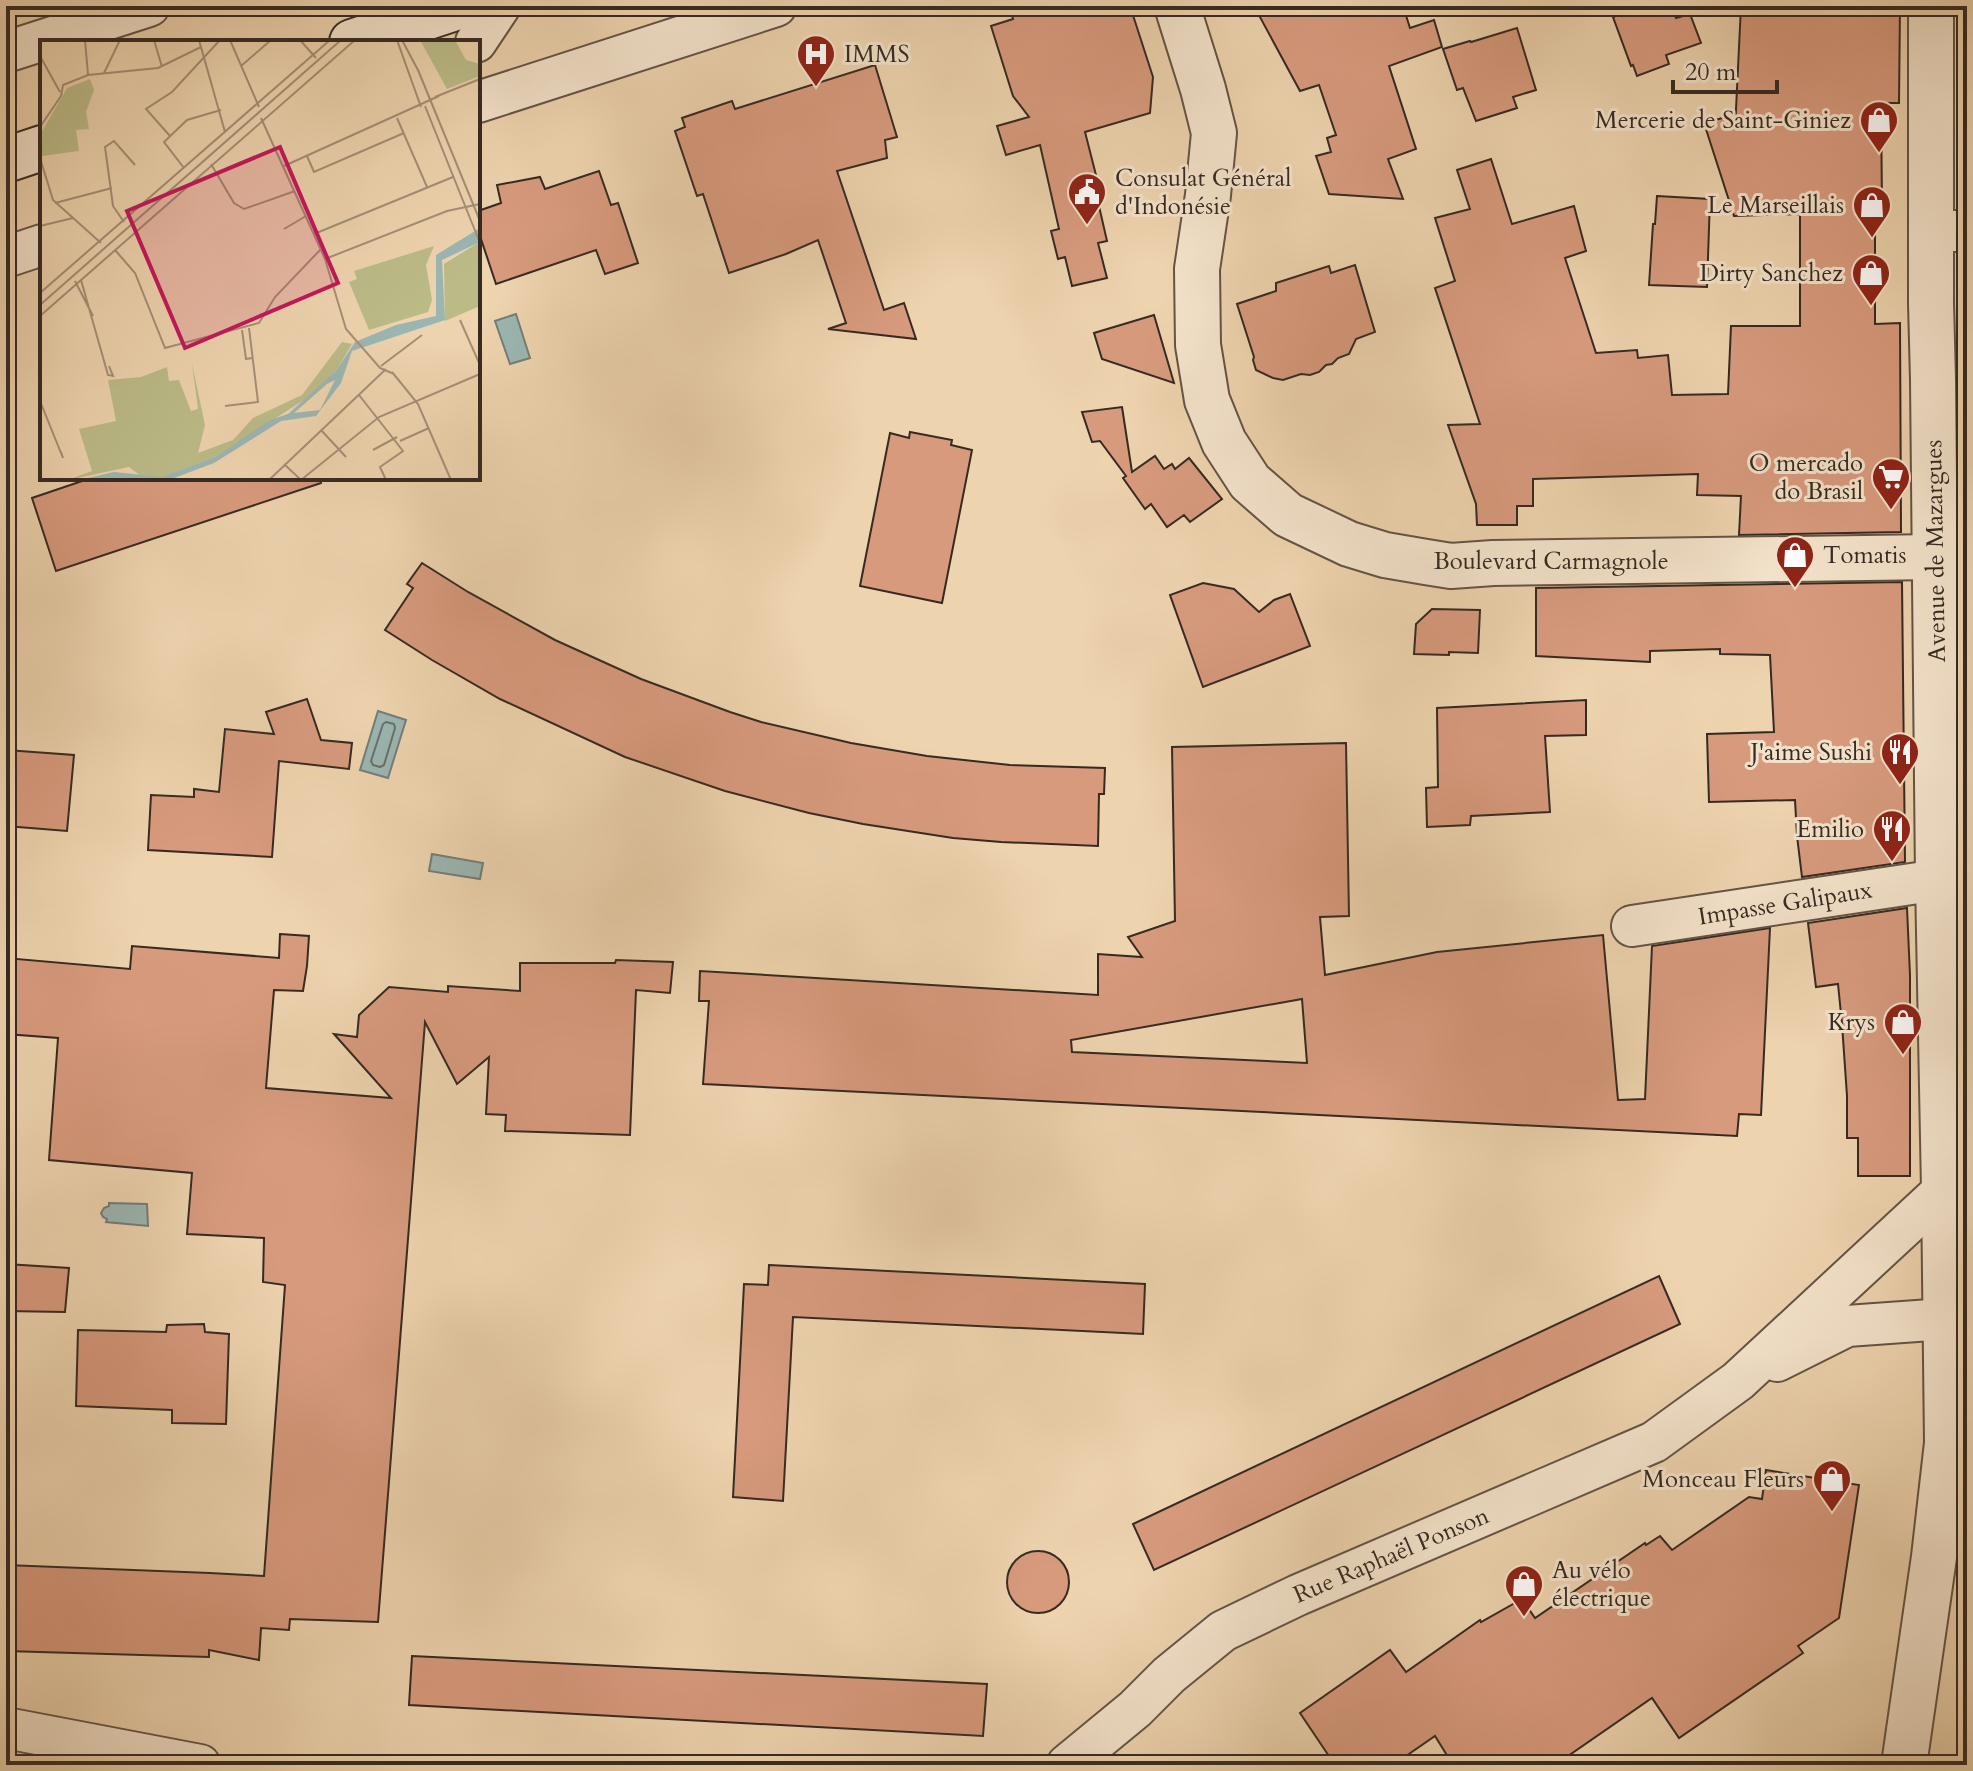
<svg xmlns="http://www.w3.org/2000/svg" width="1973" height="1771" viewBox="0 0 1973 1771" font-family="Cardo,serif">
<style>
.water{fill:#9bb6b2;stroke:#737e78;stroke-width:2}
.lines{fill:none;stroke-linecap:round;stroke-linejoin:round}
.shore{stroke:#68706a;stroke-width:2}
.building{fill:#d79a7d;stroke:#362a22;stroke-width:2;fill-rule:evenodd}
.pedestrian-casing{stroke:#645445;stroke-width:34}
.minor-casing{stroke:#645445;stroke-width:44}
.tertiary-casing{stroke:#645445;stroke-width:48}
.secondary-casing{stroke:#362a22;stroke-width:48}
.pedestrian{stroke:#f3e2ca;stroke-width:30}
.minor{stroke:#f3e2ca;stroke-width:40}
.tertiary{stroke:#f3e2ca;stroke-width:44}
.secondary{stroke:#f3e2ca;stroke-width:44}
.labels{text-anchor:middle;stroke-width:6;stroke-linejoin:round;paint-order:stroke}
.poi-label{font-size:24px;fill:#362a22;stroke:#f3e2ca;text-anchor:end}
.street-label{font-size:24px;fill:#362a22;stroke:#f3e2ca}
.inset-road{fill:none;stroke:#a48f76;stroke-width:2}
.view{fill:#c2185b;fill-opacity:0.15;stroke:#c2185b;stroke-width:4}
.inset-edge{fill:none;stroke:#362a22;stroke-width:4}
</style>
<rect width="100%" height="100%" fill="#edd3ae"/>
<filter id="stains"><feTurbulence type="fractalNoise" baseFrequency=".0025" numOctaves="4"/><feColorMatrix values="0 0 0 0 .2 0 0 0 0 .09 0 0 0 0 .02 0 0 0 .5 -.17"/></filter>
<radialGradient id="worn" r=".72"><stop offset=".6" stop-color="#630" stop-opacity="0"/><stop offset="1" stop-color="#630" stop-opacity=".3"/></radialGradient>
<g class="water">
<polygon points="516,314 530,358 510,364 495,321"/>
<polygon points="378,711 406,720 388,778 360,770"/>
<polygon points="432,854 483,863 480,879 429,871"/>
<polygon points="109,1203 147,1204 148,1226 106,1222 107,1219 103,1217 101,1213 104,1208 109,1206"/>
</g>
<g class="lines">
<polygon class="shore" points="386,722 394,724 395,728 384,765 380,767 373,765 371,761 383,724"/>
</g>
<g class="building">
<polygon points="1047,6 1130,6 1153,77 1150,113 1085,132 1097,179 1093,180 1107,241 1098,243 1107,278 1072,286 1065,257 1058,259 1051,231 1059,229 1040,145 1006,155 997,126 1029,117 1013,96 991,26 1013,19 1012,15 1030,9 1048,9"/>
<polygon points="1254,6 1403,6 1410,28 1434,20 1442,47 1389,66 1416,149 1388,159 1403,199 1329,194 1316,156 1331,152 1327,138 1336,135 1319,85 1300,91"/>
<polygon points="1644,6 1671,6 1676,18 1690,14 1701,43 1666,55 1669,64 1637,76 1633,65 1631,66 1613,17"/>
<polygon points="1741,6 1900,6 1899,103 1881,103 1882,205 1875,206 1875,324 1900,323 1901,532 1739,535 1741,496 1697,495 1698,474 1533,479 1533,506 1517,506 1517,525 1477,525 1476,504 1448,425 1480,424 1435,288 1455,281 1435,218 1470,209 1457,170 1491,159 1512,224 1574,206 1586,251 1565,258 1596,353 1637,350 1638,358 1668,355 1672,395 1728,394 1731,326 1800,326 1800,214 1734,216 1704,123 1730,116 1735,130"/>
<polygon points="1517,28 1536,90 1513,97 1517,108 1476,121 1463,88 1457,90 1443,49 1470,41 1471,42"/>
<polygon points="875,65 897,137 885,140 887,158 837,171 884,310 904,303 916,339 828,329 846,323 818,240 786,254 729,273 703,194 697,196 675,131 685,127 682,118 732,101 735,109"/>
<polygon points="599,171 611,205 618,203 638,263 605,274 596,250 496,284 478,230 478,211 501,203 497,185 540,177 545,189"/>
<polygon points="1657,196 1710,199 1707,287 1649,285 1653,224 1655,224"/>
<polygon points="1355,265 1375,332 1356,339 1349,354 1338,358 1332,364 1326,365 1319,372 1310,375 1301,374 1283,380 1273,378 1256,370 1253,360 1254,357 1237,304 1276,291 1276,283 1329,266 1331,273"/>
<polygon points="1154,315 1174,383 1102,359 1094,333"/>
<polygon points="1122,407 1132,472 1155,456 1164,469 1172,464 1175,469 1189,458 1222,499 1190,522 1184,515 1167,527 1151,504 1145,509 1123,478 1126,476 1100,441 1092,442 1082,412"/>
<polygon points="910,432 952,440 951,445 972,450 942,603 860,586 890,433 909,438"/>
<polygon points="91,478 320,478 321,483 56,571 32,498"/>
<polygon points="422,563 468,592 555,640 641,679 730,712 761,722 851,743 927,756 1010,765 1105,768 1104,794 1099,794 1098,846 1001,842 953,838 863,824 809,813 725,791 625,757 500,699 432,660 385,630 413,588 407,584"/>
<polygon points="1902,582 1905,862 1802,877 1797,836 1795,800 1709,802 1707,734 1774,732 1770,655 1720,654 1720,649 1650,651 1650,662 1536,656 1536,588"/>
<polygon points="1203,583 1234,589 1259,612 1274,600 1290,594 1310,646 1203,687 1170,595"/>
<polygon points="1432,609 1480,610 1478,653 1449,652 1449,655 1414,654 1416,624"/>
<polygon points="307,699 321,740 352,743 349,769 279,761 272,857 148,850 151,795 194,797 194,789 219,792 225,729 274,734 266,712"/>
<polygon points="1586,700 1586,735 1545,736 1550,812 1471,816 1470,825 1427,827 1426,788 1438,787 1437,708"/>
<path d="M1346 743 1349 916 1320 917 1325 975 1437 952 1603 935 1618 1100 1645 1099 1652 946 1770 928 1761 1115 1739 1114 1737 1136 703 1084 709 1001H699L700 971 1098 995V954L1142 957 1128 937 1175 921 1172 747ZM1302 999 1307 1063 1072 1052 1071 1040Z"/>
<polygon points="6,750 74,755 67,831 6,826"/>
<polygon points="1907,908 1910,975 1910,1176 1858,1176 1858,1138 1847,1138 1847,1096 1842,1024 1838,984 1816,987 1808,923"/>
<polygon points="280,934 309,936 307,966 303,991 274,990 266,1088 391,1098 334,1034 357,1037 359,1015 389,987 448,992 448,986 520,991 520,963 615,963 616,960 673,962 670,993 636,990 630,1135 505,1131 506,1115 486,1114 489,1057 457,1084 425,1022 378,1622 290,1619 289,1630 261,1628 259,1660 209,1650 209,1657 6,1651 6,1565 210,1573 264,1576 285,1285 263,1282 264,1238 187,1234 192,1173 49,1160 58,1038 6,1034 6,958 130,969 132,946 279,958"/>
<polygon points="6,1264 69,1268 65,1312 6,1311"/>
<polygon points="769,1265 1145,1284 1143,1334 793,1317 783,1501 733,1497 744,1284 768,1285"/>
<polygon points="1659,1276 1680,1324 1154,1570 1133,1524"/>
<polygon points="204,1324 205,1332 229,1334 226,1424 172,1423 172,1410 76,1406 78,1330 166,1332 167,1325"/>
<polygon points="1766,1470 1859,1485 1839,1618 1798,1646 1803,1653 1679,1738 1652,1698 1555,1765 1453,1765 1435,1736 1393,1765 1335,1765 1300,1713 1390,1650 1406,1672 1480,1620 1481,1622 1522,1599 1535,1618 1645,1543 1646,1545 1660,1536 1672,1550 1749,1497 1762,1499"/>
<circle cx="1038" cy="1582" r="31"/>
<polygon points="412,1656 987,1684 983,1736 409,1705"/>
</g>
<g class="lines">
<g class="pedestrian-casing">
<polyline id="pedestrian" points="1936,718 1967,717"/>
</g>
<g class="minor-casing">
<g id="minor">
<polyline points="476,42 500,6"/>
<polyline points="6,52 149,6"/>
<polyline points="478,102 776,6"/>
<polyline points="1931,231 1967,231"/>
<polyline points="6,257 42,245"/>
<polyline points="1632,926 1938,880"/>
<polyline points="1777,1361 1847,1326 1945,1319"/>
<polyline points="6,1728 200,1765"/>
<polyline points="1067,1765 1135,1709 1169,1675 1223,1631 1298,1595 1654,1442 1738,1381 1944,1190"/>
</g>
</g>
<g class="tertiary-casing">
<g id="tertiary">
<polyline points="1177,6 1203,89 1214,133 1208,195 1197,269 1198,345 1207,400 1224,442 1250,482 1288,515 1349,544 1385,555 1426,562 1451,566 1493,563 1935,557"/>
<polyline points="1904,1765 1934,1557 1947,1443 1944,1190 1938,880 1933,380 1931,303 1931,6"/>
</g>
</g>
<g class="secondary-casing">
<g id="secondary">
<polyline points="352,42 461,6"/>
<polyline points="6,160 42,148"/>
</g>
</g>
<use href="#pedestrian" class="pedestrian"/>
<use href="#minor" class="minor"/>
<use href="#tertiary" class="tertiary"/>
<use href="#secondary" class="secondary"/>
</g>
<defs>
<g id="hospital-pin" transform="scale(2)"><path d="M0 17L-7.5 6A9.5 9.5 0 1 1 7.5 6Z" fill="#8f2418" stroke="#f3e2ca"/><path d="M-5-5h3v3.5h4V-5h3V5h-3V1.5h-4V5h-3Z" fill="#fff"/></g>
<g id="shop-pin" transform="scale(2)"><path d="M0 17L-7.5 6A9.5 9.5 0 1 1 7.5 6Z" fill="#8f2418" stroke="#f3e2ca"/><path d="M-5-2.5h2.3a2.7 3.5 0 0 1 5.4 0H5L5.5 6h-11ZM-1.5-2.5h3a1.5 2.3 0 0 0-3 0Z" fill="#fff"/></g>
<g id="civic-pin" transform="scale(2)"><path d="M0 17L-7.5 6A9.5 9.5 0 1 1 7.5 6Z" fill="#8f2418" stroke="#f3e2ca"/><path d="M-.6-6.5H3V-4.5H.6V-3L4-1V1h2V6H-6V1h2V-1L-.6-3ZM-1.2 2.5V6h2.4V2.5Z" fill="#fff"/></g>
<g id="supermarket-pin" transform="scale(2)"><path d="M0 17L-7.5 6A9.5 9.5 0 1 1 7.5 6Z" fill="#8f2418" stroke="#f3e2ca"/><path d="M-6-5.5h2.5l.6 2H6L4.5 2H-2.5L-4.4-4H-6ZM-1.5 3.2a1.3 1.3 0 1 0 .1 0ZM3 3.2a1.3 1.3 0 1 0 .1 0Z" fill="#fff"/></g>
<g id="restaurant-pin" transform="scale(2)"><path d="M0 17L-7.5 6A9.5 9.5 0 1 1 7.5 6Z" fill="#8f2418" stroke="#f3e2ca"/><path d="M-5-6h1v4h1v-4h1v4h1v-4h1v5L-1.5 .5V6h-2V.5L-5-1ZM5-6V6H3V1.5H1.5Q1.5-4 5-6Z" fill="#fff"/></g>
</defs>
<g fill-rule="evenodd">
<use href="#hospital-pin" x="816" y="54"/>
<use href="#shop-pin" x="1879" y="120"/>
<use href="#civic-pin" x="1087" y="192"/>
<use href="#shop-pin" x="1872" y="205"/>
<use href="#shop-pin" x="1871" y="273"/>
<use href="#supermarket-pin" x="1891" y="477"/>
<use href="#shop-pin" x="1795" y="555"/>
<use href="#restaurant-pin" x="1900" y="752"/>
<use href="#restaurant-pin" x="1892" y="829"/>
<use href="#shop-pin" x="1903" y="1022"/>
<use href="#shop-pin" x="1832" y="1479"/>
<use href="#shop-pin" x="1524" y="1584"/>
</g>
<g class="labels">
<g class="poi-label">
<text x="844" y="62" text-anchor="start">IMMS</text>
<text x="1851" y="128">Mercerie de Saint-Giniez</text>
<text x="1115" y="186" text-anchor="start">Consulat Général<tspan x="1115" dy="28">d'Indonésie</tspan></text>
<text x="1844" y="213">Le Marseillais</text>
<text x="1843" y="281">Dirty Sanchez</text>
<text x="1863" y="471">O mercado<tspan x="1863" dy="28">do Brasil</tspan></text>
<text x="1823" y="563" text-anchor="start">Tomatis</text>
<text x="1872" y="760">J'aime Sushi</text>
<text x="1864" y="837">Emilio</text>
<text x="1875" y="1030">Krys</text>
<text x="1804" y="1487">Monceau Fleurs</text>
<text x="1552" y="1578" text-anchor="start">Au vélo<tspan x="1552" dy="28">électrique</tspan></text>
</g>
<g class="street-label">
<text transform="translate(1935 551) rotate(-91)" y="8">Avenue de Mazargues</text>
<text x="1551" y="569">Boulevard Carmagnole</text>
<text transform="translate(1785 903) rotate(-9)" y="8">Impasse Galipaux</text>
<text transform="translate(1391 1555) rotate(-23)" y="8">Rue Raphaël Ponson</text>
</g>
</g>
<g transform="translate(40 40)">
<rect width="440" height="440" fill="#edd3ae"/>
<path d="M380 0H415L426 20 440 24V36L407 49ZM50 39 54 50 46 72 49 89 36 90 39 111 2 116 0 95 27 48ZM438 203 440 266 405 281 404 224ZM394 206 386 225 392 260 388 272 329 290 309 242 317 239 314 231ZM302 302 312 304 296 331 270 356 175 417 121 438 101 436 89 427 28 440 52 431 39 389 76 381 68 340 101 337 127 327 129 341 139 340 151 371 158 369 152 324 165 385 158 413 193 400 213 378 262 355Z" fill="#bb8"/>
<path d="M440 188V202L402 220 405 280 312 311 301 343 276 376 241 381 174 423 129 440H39L74 432 122 437 175 417 230 380 248 374 296 331 315 302 356 285 396 276V215ZM295 340 280 370 254 373 287 344Z" fill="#9bb6b2" fill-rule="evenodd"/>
<path class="inset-road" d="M45 0 48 35M114 0 122 27M159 0 185 92M190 0 219 67M260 0 276 18M357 0 381 67M362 0 379 32M0 16 20 52M201 26 231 0M378 30 440 181M64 33 80 0M21 56 23 45 48 35 118 28 161 7M395 57 440 39M385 66 440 203M221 78 285 219 306 289 340 328 354 334M357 78 387 147M0 87 21 56M130 96 106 69 132 52 180 0M267 116 274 132 364 93M0 118 13 160 61 203M171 124 194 163 204 169 255 151M244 126 399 56M144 128 124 102 147 80 181 70M15 163 72 148M84 182 73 166 65 107 74 101 95 125M0 186 33 178M244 189 266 176M274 194 413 137M75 210 95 233 125 308 219 283 235 257 281 209M285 219 407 171 440 164M41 240 68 335 73 336 69 326M35 241 53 276M0 253 290 0M0 265 301 0M0 276 315 0M420 280 440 325M202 290 206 319 212 318M341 326 382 295M352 332 378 364 411 440M319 355 363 411 340 427 346 440M0 361 23 418 21 412M185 366 218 362 209 288M281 390 306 417M360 401 389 388M333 410 357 397M244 424 261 440 339 377 440 334M229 440 346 329"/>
<path class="view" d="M240 107 298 243 145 308 87 171Z"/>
<rect width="440" height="440" class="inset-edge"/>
</g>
<rect width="1973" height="1771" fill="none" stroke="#edd3ae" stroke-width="32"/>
<rect x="8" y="8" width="1957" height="1755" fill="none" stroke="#362a22" stroke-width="4"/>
<rect x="16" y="16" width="1941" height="1739" fill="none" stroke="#362a22" stroke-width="2"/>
<path d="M1673 80v12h104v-12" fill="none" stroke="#362a22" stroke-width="4"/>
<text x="1685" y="80" font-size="24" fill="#362a22" stroke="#f3e2ca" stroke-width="6" paint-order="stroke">20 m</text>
<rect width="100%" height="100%" filter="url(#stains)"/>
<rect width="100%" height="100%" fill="url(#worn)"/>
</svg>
